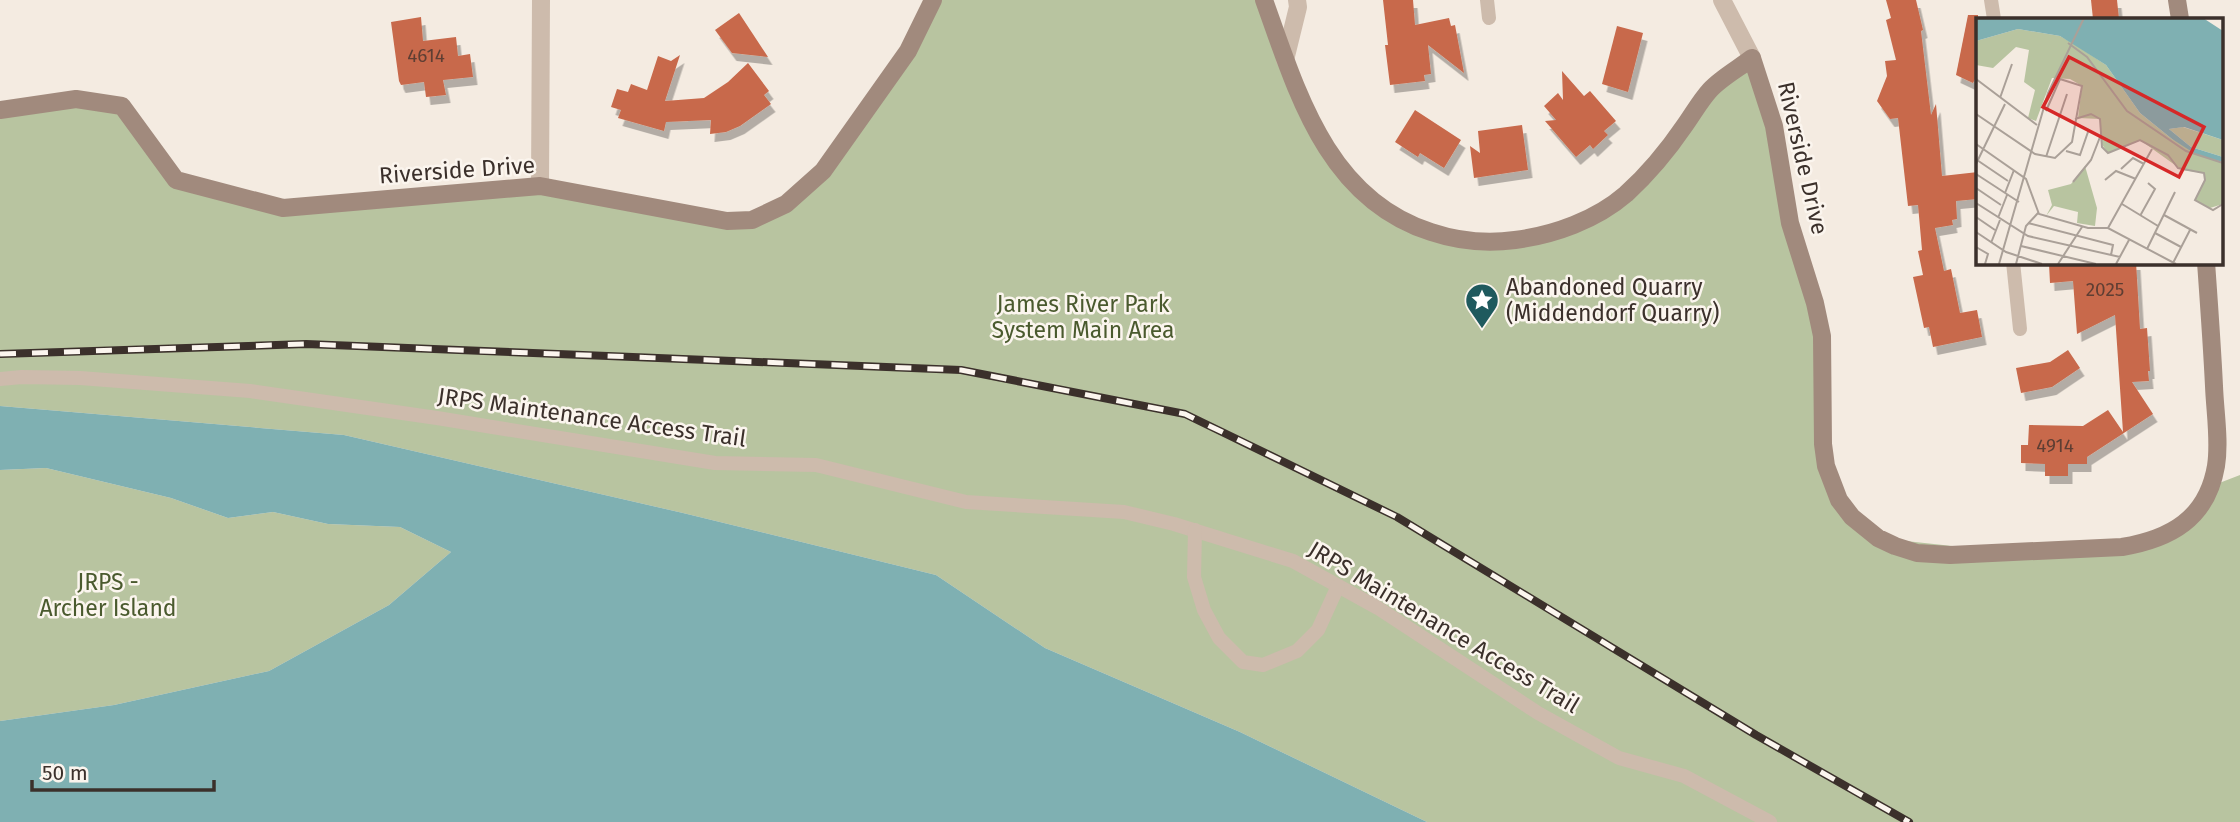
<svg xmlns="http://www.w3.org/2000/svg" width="2240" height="822" viewBox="0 0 2240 822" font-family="'Fira Sans',sans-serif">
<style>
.green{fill:#b8c4a0}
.water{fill:#7fb0b2}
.building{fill:#c8694b;filter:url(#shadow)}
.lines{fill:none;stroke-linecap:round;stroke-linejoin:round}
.lane{stroke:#cdbbac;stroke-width:14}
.street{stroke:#cdbbac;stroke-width:18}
.secondary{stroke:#a18a7d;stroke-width:18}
.rail-casing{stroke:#3b302b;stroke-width:8}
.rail{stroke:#fbf5ee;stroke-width:5;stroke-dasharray:16;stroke-linecap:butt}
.labels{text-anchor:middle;stroke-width:5;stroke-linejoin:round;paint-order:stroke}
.number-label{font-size:19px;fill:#5e3e33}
.street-label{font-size:23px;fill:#3b302b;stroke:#fbf5ee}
.poi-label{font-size:23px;fill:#3b302b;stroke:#fbf5ee;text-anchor:start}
.park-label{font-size:23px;fill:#4a5a2e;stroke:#fbf5ee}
.inset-road{fill:none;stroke:#aaa098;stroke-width:2}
.view{fill:#d62828;fill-opacity:0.15;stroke:#d62828;stroke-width:3.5}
.inset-edge{fill:none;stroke:#3b302b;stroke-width:3.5}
</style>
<defs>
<filter id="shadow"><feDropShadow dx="4.5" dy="8" stdDeviation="0" flood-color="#0004"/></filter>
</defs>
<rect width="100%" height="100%" fill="#f4ebe1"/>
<g class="green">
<polygon points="933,0 1264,0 1303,104 1381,209 1497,243 1602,210 1752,58 1806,271 1832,485 1878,538 1971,548 2081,550 2168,535 2209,487 2240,475 2240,822 1427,822 1240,732 1045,648 936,575 683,513 344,435 0,406 0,110 122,106 176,180 283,208 540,186 752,220 823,171"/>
<polygon points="46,468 171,498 228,518 273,512 328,524 400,527 451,552 389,605 269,671 114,705 0,721 0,470"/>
</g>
<polygon class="water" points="0,406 344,435 683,513 936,575 1045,648 1240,732 1427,822 0,822 0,721 114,705 269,671 389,605 451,552 400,527 328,524 273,512 228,518 171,498 46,468 0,470"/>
<g class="building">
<polygon points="1383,0 1413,0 1415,25 1449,18 1451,26 1455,25 1464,73 1428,45 1431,74 1424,75 1425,81 1390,85 1385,45 1388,45"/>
<polygon points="1886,0 1916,0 1923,30 1921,31 1931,115 1936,104 1942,176 1978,172 1978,199 1956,201 1957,219 1952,220 1953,225 1935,228 1944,271 1951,269 1960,313 1977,310 1982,337 1933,347 1929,327 1924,328 1913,277 1923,275 1918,251 1922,250 1918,205 1908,206 1898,118 1890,119 1877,101 1887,76 1885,61 1896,60 1886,20 1891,18"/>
<polygon points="2091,0 2117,0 2119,19 2093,19"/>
<polygon points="739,13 768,57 732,53 715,30"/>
<polygon points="1968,15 1978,15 1978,73 1973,83 1956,75"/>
<polygon points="421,17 423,41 456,37 458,56 470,54 473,77 443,80 446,95 426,97 424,82 401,85 399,81 391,22"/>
<polygon points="1617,26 1643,33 1628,92 1602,84"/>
<polygon points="680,55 665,101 704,98 728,82 748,63 769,91 764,95 771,104 740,126 726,132 710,134 711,120 666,122 664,131 618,118 621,110 611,107 617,89 628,92 631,84 647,90 658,56 671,61"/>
<polygon points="1562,71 1584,96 1590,91 1616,121 1604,131 1608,135 1593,149 1590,145 1576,157 1545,121 1556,120 1544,106 1558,93 1563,100"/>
<polygon points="1415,110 1461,140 1444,168 1420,153 1418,157 1395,142"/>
<polygon points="1522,125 1528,170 1474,178 1470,146 1480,153 1478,131"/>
<polygon points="2063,262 2136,262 2140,329 2147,328 2150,371 2148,371 2149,381 2132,382 2153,414 2087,457 2087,464 2068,464 2068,476 2045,476 2045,464 2021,463 2021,445 2028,445 2029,425 2083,426 2108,410 2123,432 2115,315 2077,334 2073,281 2050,283 2049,264"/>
<polygon points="2068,350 2080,368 2052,387 2021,393 2016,368 2050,362"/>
</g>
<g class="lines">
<g class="lane">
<polyline points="1487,0 1489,18"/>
<polyline points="1991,0 1994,19"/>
<polyline points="2013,262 2020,329"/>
<polyline points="0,379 22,377 80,378 250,391 437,418 715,463 816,465 966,502 1124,512 1174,524 1293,561 1378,608 1538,713 1619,758 1684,776 1770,822"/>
<polyline points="1195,530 1194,577 1204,610 1219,638 1243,662 1263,665 1297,651 1318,630 1338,586"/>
</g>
<g class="street">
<polyline points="1722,0 1752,58"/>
<polyline points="1285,60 1298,7 1297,0"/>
<polyline points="540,186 541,0"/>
</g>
<g class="secondary">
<path d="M1264 0C1297 92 1327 199 1431 232 1458 241 1486 244 1515 240 1554 235 1596 220 1626 194 1648 174 1668 150 1685 125 1693 114 1700 101 1710 90 1721 78 1739 68 1752 58L1774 126 1790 223 1815 303 1822 336 1823 444 1826 466 1839 500 1852 517 1878 538 1895 546 1917 553 1950 555 2122 547C2170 539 2207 519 2216 466 2220 441 2215 412 2214 386 2212 345 2209 304 2206 262"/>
<polyline points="2177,0 2180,19"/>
<polyline points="0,110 76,99 122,106 176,180 283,208 540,186 727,221 752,220 786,204 823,171 908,51 933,0"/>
</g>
<g class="rail-casing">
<polyline id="rail" points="0,354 306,344 961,370 1185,414 1397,517 1756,735 1909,822"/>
</g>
<use href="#rail" class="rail"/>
</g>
<defs>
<g id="sight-pin" transform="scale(1.75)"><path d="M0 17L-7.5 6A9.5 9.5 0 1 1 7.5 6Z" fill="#1f5a5e" stroke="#fbf5ee"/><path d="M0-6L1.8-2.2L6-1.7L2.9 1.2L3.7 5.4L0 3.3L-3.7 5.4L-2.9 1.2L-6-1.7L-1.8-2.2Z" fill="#fff"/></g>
</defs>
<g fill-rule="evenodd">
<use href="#sight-pin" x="1482" y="300"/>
</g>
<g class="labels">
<g class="number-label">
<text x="426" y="62">4614</text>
<text x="2105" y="296">2025</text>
<text x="2055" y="452">4914</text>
</g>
<g class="street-label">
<text transform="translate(1803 158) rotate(77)" y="8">Riverside Drive</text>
<text transform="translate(457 170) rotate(-4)" y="8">Riverside Drive</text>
<text transform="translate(592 417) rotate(8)" y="8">JRPS Maintenance Access Trail</text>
<text transform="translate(1444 627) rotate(31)" y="8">JRPS Maintenance Access Trail</text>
</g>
<g class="poi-label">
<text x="1506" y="295">Abandoned Quarry<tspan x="1506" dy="26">(Middendorf Quarry)</tspan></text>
</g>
<g class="park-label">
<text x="1083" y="312">James River Park<tspan x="1083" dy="26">System Main Area</tspan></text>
<text x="108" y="590">JRPS -<tspan x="108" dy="26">Archer Island</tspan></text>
</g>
</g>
<g transform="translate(1976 18)">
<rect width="247" height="247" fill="#f4ebe1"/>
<path d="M42 11 84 18 98 26 130 47 164 95 196 121 247 144V186L234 190 219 182 229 161 228 155 206 152 164 122 132 135 125 125 124 101 102 100 106 68 94 61 76 60 60 103 52 100 59 72 48 64 53 32 40 29 17 50 0 47V23ZM207 109 247 122V139L215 129 193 111ZM109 148 121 190 119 208 101 205 102 194 78 188 70 198 76 187 72 172 95 166Z" fill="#b8c4a0"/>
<path d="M0 0H227L247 13V122L208 109 193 111 215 129 247 139V144L221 137 196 121 164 95 130 47 84 18 42 11 0 23Z" fill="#7fb0b2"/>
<path class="inset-road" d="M92 25 111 39 151 93 210 133 247 145M0 61 61 107M24 80 36 46M0 96 59 136 79 140 96 124 106 68 84 61 70 93M99 101 115 96 124 101 126 129 132 135 164 122 192 137 202 150 228 155 229 162 219 182 237 192 247 186M0 126 50 161 63 196 112 210H132L200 246M90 133 104 137 113 111M70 139 91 76M1 142 32 163M0 146 29 86M145 151 157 140 168 146M0 156 43 184M129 162 140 153 160 161M97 164 115 142 124 119M0 170 25 187M29 175 38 152M0 185 52 218 144 239M146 186 182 208M188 197 221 215M164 198 179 171 172 165M0 199 19 212M22 200 31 177M52 205 137 227 135 237M132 210 176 131M0 214 30 234 66 246M179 215 205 229M15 225 24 202M45 228 120 246M0 229 12 236 9 246M171 231 199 174M197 245 214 212M23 246 72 75 108 0M40 246 50 208 62 195M82 246 106 209M140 246 153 222"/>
<path class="view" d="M93 39 228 109 203 159 67 89Z"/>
<rect width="247" height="247" class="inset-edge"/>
</g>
<path d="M32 780v10h182v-10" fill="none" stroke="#3b302b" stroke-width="3.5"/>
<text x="42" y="780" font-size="21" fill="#3b302b" stroke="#fbf5ee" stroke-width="5" paint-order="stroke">50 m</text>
</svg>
